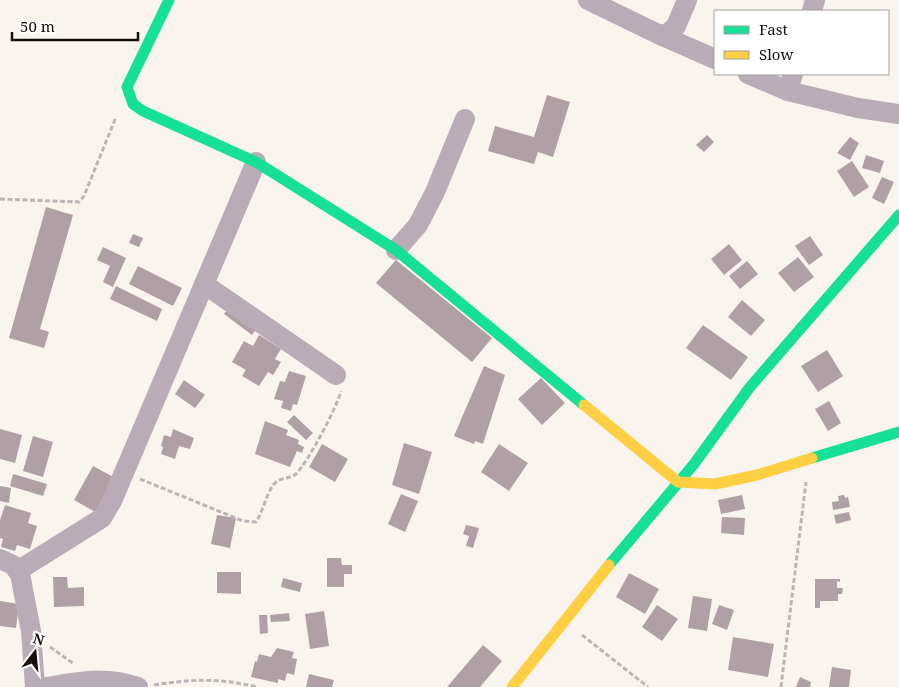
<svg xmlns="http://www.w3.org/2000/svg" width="899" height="687" viewBox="0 0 899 687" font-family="'Noto Serif',serif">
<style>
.building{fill:#b0a0a5}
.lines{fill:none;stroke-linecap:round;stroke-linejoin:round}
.path{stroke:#beb4b8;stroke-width:3;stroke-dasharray:5 2.5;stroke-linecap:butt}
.street{stroke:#b9acb7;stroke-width:20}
.fast{stroke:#16e098;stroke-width:11}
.slow{stroke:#ffcf43;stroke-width:11}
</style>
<rect width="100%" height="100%" fill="#faf4ee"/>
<g class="building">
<polygon points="547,95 570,102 553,157 538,152 534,164 488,151 495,126 534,137"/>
<polygon points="707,135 714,142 704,152 696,145"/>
<polygon points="850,137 859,143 850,160 837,153"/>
<polygon points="866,155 884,161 880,173 862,168"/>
<polygon points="852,161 869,187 854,197 837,171"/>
<polygon points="882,177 894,182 884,204 872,198"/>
<polygon points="46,207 73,215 40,329 49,332 44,348 9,338"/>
<polygon points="133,234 143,238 139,247 129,243"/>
<polygon points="810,236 823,255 809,265 795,246"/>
<polygon points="729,244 742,260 724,275 711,259"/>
<polygon points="103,247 126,258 113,287 103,282 110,266 97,260"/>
<polygon points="798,257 814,277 794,292 778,273"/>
<polygon points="396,260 492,338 472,362 376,283"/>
<polygon points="747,261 758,274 740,289 729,276"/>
<polygon points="138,266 182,288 173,306 129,284"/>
<polygon points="116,286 162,309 157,321 110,299"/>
<polygon points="742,300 765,320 751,336 728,317"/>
<polygon points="231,305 258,327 252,335 224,314"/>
<polygon points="703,325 748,357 731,380 686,348"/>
<polygon points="259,335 281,349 275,359 281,362 273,375 268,372 259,386 242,376 246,370 232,362 244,341 253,346"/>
<polygon points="827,350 843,376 818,392 801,366"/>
<polygon points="484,366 505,375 483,444 475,441 474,444 454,436"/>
<polygon points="289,371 306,376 297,405 293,404 291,411 281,408 283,401 274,399 280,381 285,382"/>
<polygon points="541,378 565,403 542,425 518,399"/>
<polygon points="184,380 205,395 195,408 175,394"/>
<polygon points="829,401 841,423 828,431 815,409"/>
<polygon points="294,415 313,433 306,440 287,422"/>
<polygon points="265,421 288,430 286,435 299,440 298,444 304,447 302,453 297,451 290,467 255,454"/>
<polygon points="0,429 22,435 15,463 0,459"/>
<polygon points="173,429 194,438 190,449 179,446 175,459 161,454 163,447 161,446 164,435 171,437"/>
<polygon points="33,436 53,442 43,477 23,471"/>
<polygon points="404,443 432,452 419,494 392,485"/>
<polygon points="322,444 348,459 335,482 309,467"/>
<polygon points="499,444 528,463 509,491 481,472"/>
<polygon points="93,466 117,479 97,513 74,500"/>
<polygon points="13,474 47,484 43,496 10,486"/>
<polygon points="0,486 11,488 9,503 0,501"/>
<polygon points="401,494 418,501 405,532 388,524"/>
<polygon points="742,495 745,509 721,514 718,500"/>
<polygon points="844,495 845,498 848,497 850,507 833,510 832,502 839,501 838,496"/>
<polygon points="5,505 31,513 28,523 37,526 30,549 17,545 15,551 1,547 3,539 0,538 0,520"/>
<polygon points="849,512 851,520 836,524 834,515"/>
<polygon points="217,515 236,518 230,548 211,544"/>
<polygon points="722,517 745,518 744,535 721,533"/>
<polygon points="466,525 479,528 473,548 466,546 469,536 463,534"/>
<polygon points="327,558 341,558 342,565 352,565 352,574 344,574 344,587 327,587"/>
<polygon points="217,572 241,572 241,594 217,593"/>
<polygon points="629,573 659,589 645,614 616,597"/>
<polygon points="53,577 67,577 68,588 84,587 84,606 54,607"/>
<polygon points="283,578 302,583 300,592 281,587"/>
<polygon points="815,579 840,579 840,582 837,581 837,588 843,588 842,594 838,594 838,601 820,601 820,608 815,608"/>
<polygon points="693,596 712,599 707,631 688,628"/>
<polygon points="0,601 19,604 16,628 0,626"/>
<polygon points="657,605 678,619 662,641 642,627"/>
<polygon points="719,605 734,610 727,630 712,624"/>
<polygon points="324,611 329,646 310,649 305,614"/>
<polygon points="289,613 290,621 271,622 270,615"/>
<polygon points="259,615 267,615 268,633 260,634"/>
<polygon points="733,637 774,644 768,677 728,670"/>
<polygon points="483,645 502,661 480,687 447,687"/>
<polygon points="277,648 294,652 292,658 297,659 294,675 287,673 285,681 278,679 278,683 251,677 255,661 257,662 259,654 271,657"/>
<polygon points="832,667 851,670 849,687 829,687"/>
<polygon points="309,674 334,680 332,687 306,687"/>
<polygon points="800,677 811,682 810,687 796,687"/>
</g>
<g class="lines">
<g class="path">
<polyline points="0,199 79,202 84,196 116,117"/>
<path d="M140 479 243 521 256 522C264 510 266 493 275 483 281 477 290 479 296 474 308 462 337 407 341 391"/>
<polyline points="582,635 648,687"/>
<polyline points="50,647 74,664"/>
<path d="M154 685C192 679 219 678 257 687"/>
<polyline points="781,687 806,482"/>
</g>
<g class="street">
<polyline points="588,0 658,34 666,35 676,26 687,0"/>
<polyline points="812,11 815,0"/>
<polyline points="658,34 715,59"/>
<polyline points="748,74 788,91 858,108 899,114"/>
<polyline points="788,91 793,74"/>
<polyline points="396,250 418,225 435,192 465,119"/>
<polyline points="204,284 336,375"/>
<polyline points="0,559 13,565 20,574 31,631 35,687"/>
<polyline points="19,570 102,518 112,501 256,162"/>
<path d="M47 687C79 681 106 676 138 687"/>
</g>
<g class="fast">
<polyline points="169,0 127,87 133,104 143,111 256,162 396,250 584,405"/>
<polyline points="812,458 899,432"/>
<polyline points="609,565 694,464 750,387 899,215"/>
</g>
<g class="slow">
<polyline points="584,405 678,482 715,484 757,475 812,458"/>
<polyline points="512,687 609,565"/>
</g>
</g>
<rect x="714" y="10" width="175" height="65" fill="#ffffff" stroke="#a19f9c"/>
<rect x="724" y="26" width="25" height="8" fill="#16e098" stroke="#a19f9c"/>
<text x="759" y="35" font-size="15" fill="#140e08">Fast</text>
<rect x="724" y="51" width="25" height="8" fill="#ffcf43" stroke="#a19f9c"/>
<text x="759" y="60" font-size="15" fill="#140e08">Slow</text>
<g transform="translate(35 652) rotate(16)" stroke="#ffffff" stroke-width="4" paint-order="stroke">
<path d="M0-4L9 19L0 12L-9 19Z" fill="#140e08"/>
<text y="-8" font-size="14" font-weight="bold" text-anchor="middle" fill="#140e08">N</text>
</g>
<path d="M12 32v8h126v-8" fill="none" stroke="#140e08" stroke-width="2.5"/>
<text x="20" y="32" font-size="15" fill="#140e08" stroke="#ffffff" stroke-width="4" paint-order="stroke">50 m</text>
</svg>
